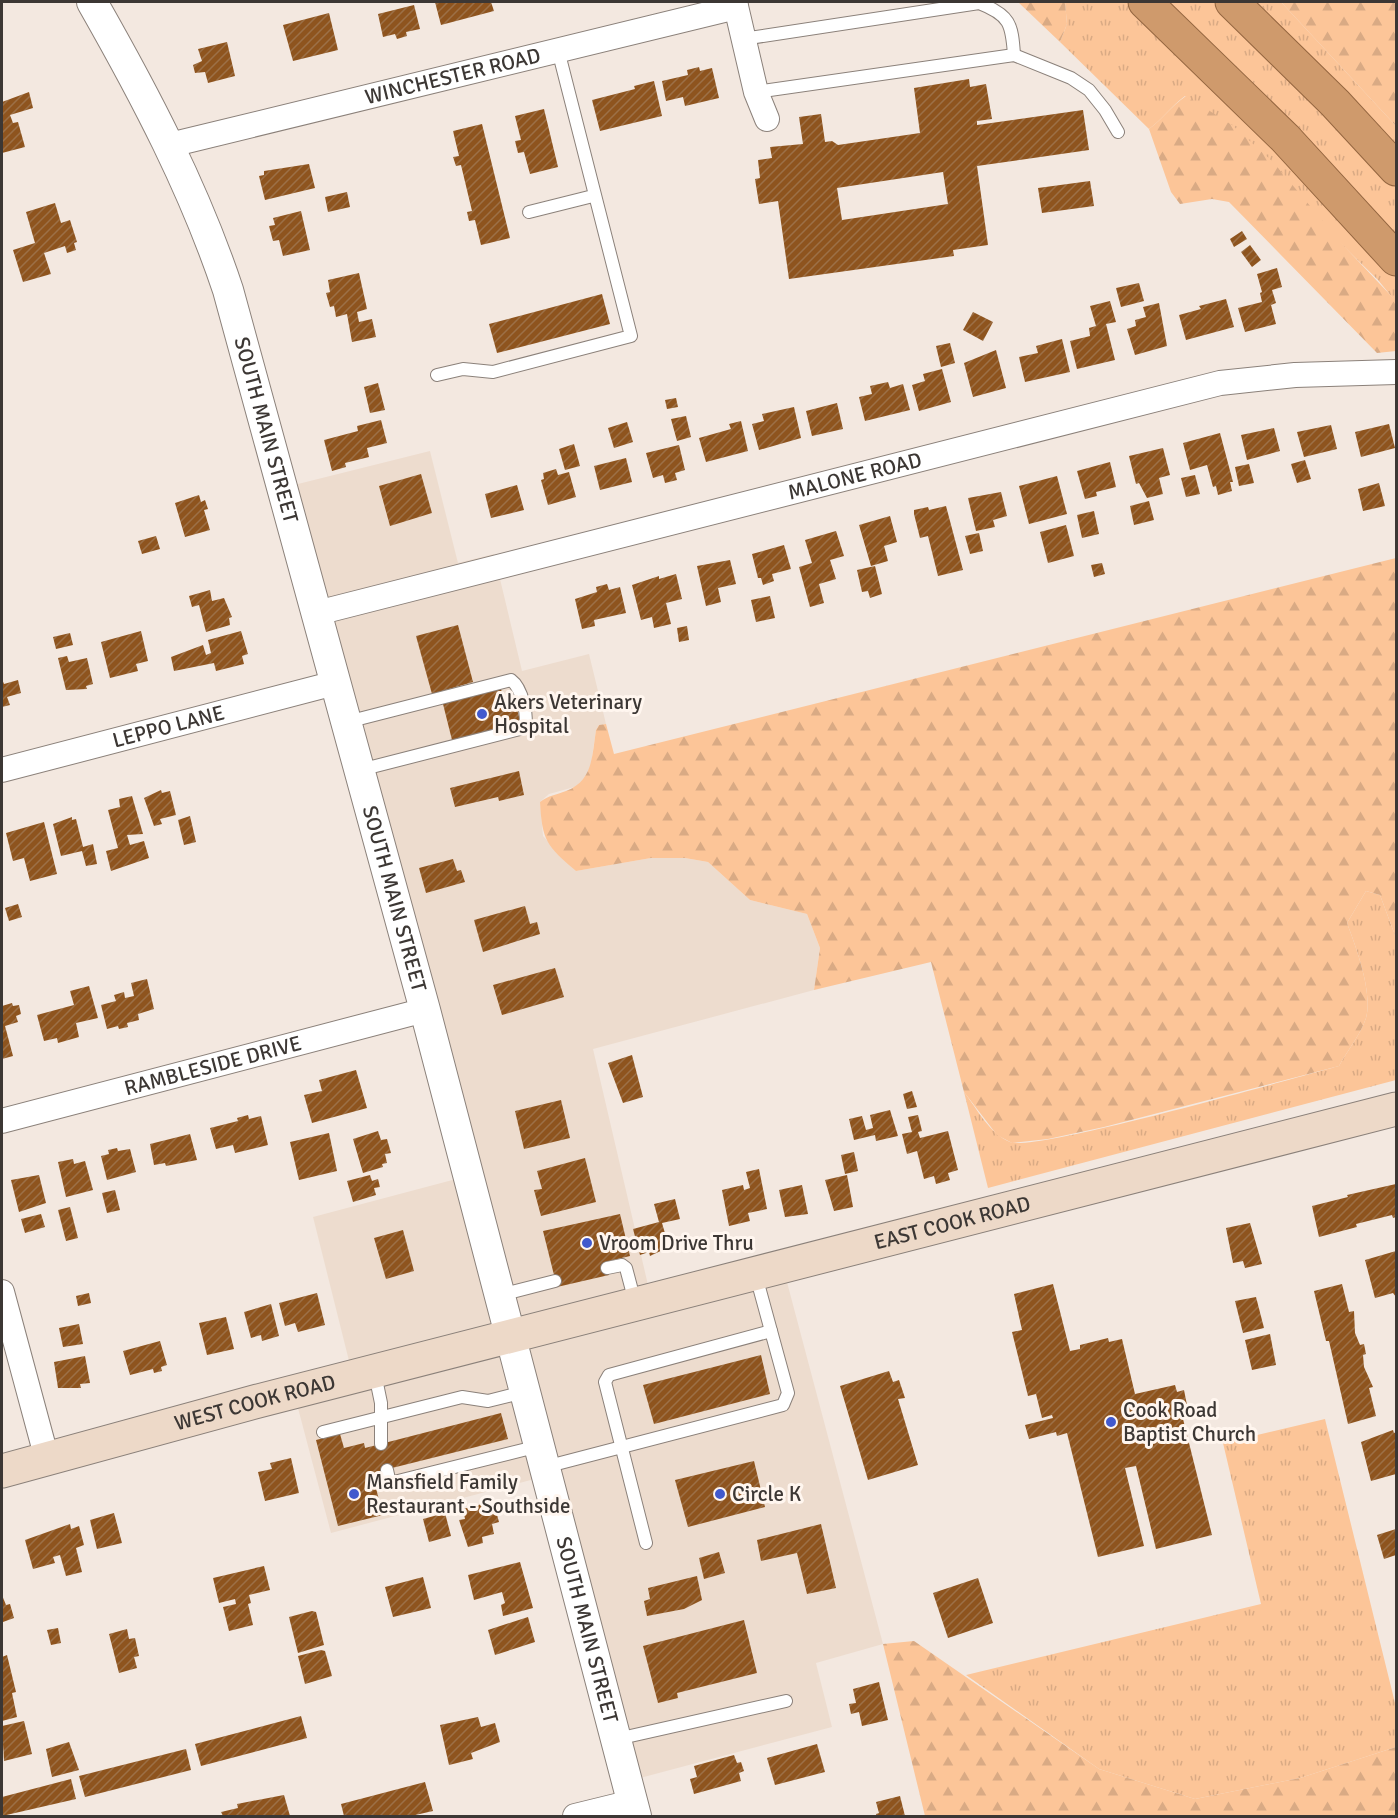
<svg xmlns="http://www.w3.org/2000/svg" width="1398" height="1818" viewBox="0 0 1398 1818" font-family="Signika,sans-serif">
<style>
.built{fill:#eddcce}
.grass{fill:url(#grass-tufts)}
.forest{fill:url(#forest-firs)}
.building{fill:url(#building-hatch);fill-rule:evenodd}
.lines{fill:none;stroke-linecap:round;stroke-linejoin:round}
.service-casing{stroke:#8b817a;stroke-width:14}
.minor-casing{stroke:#8b817a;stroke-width:26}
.tertiary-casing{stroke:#8b817a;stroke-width:32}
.secondary-casing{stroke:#8b817a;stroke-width:35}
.trunk-casing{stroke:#946640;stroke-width:35}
.service{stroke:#fff;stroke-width:12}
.minor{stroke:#fff;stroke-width:24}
.tertiary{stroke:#fff;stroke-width:30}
.secondary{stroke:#edd9c8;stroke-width:33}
.trunk{stroke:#cf9a6c;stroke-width:33}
.poi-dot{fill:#4159cd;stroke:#fff6ef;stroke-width:2}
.labels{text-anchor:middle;stroke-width:6;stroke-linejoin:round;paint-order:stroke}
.street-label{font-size:21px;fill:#3c3734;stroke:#fff6ef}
.poi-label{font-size:21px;fill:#3c3734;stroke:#fff6ef;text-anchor:start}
</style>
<defs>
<pattern id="grass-tufts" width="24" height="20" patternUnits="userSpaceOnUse" patternTransform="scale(1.5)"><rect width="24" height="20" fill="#fcc598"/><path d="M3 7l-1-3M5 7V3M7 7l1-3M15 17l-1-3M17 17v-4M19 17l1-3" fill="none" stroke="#d9aa84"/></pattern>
<pattern id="forest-firs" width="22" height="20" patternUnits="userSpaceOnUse" patternTransform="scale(1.5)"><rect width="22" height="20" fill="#fcc598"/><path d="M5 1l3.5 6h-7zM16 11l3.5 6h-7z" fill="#d9aa84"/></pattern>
<pattern id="building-hatch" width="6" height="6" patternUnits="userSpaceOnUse" patternTransform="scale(1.5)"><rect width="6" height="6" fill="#8e541e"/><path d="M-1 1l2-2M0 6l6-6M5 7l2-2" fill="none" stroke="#9c7047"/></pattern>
</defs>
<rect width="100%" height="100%" fill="#f3e8e0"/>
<polygon class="built" points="430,451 458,563 494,554 522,671 589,654 606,724 599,725 596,730 590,771 578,786 549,794 540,802 543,836 576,871 651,858 685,858 708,862 750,900 807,914 820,948 814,990 593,1049 648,1285 779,1252 883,1644 816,1663 832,1727 625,1782 546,1476 331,1533 294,1393 353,1377 313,1217 460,1178 278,489"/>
<g class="grass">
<path d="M1065 2H1281L1396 126V302L1378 280 1203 108 1185 96C1171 106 1163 119 1149 129L1060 42 1067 24Z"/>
<path d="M1366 891 1380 895 1396 938V1080L988 1188 964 1092C977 1109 990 1134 1010 1142 1035 1152 1294 1078 1339 1066 1347 1051 1361 1034 1366 1018 1373 992 1356 947 1347 923Z"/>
<polygon points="1325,1419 1396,1707 1396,1747 1300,1778 1195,1799 1099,1769 966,1675 1261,1604 1223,1443"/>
</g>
<g class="forest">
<polygon points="1018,2 1065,2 1067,24 1060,42"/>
<polygon points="1281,2 1396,2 1396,126"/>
<path d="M1186 96 1232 125 1273 162 1343 245 1396 301V351L1377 353 1229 202 1212 199 1180 204 1171 192 1149 129C1163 119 1171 106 1186 96Z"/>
<path d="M1396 558V938L1380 895 1366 891 1347 923C1356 947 1373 992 1366 1018 1361 1034 1347 1051 1339 1066L1104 1127 1048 1139 1012 1143 997 1135 964 1092 931 962 814 990 820 948 807 914 750 900 708 862 685 858H651L576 871C547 846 542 841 540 802 549 795 556 795 566 791 593 781 592 756 596 730L599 725 606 724 614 754Z"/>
<polygon points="914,1641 1099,1769 1195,1799 1300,1778 1396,1747 1396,1816 925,1816 883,1644"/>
</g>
<g class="building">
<polygon points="435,2 491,2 494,11 441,25"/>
<polygon points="414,5 420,29 406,32 407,36 397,39 395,34 383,37 378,14"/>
<polygon points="329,13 338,50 293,61 283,25"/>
<polygon points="227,42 235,76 208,83 205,72 195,73 193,65 202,61 198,49"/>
<polygon points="699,67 700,71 712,68 719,98 685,106 683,97 666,101 662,81 688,75 687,70"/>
<path d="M969 79 970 87 986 84 992 119 977 121V125L1083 110 1089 150 977 166 988 245 953 250 954 256 789 279 778 201 759 204 755 179 760 178 758 160 772 158 770 147 803 144 799 117 821 114 825 142 832 141 838 145 920 133 914 88ZM943 172 948 204 842 220 837 188Z"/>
<polygon points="654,81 662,116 600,131 592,100 635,89 634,86"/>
<polygon points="29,92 33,108 10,115 13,123 18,122 25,147 2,153 2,102"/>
<polygon points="544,109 558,167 530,174 524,152 518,153 515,141 521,140 515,116"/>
<polygon points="482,124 510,238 481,245 475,220 469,221 467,212 472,211 461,165 456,166 453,157 459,156 453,131"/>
<polygon points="309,164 315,188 265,200 259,176 264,175 264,171"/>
<polygon points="1090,181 1094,206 1042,213 1038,188"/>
<polygon points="347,192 350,207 328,212 325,197"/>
<polygon points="55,203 61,223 70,220 77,242 74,243 76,250 67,253 65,246 44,253 51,274 23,282 13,250 35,243 26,212"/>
<polygon points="301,211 310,250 283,256 279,240 273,241 269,226 275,225 273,218"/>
<polygon points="1242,231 1247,239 1234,247 1230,239"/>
<polygon points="1250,245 1261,260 1252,267 1241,252"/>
<polygon points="1277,268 1282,287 1272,290 1276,303 1271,305 1276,324 1245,332 1238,308 1262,302 1260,293 1262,292 1257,274"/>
<polygon points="359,273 367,309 357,312 359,322 372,319 376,337 352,342 347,314 336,317 334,306 330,307 326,293 330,292 328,280"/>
<polygon points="1139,283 1144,301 1121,307 1116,288"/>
<polygon points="602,294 610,324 497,353 489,324"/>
<polygon points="1226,299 1234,327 1186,340 1179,315 1201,309 1199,306"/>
<polygon points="1110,301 1116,322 1106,324 1115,360 1077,369 1070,341 1090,336 1089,328 1096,326 1090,306"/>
<polygon points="1159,303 1167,346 1135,355 1127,329 1136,326 1135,320 1146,317 1143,307"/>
<polygon points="973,312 993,322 983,341 963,330"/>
<polygon points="1062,339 1070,372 1025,382 1019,357 1038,353 1036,346"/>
<polygon points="950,343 955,363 941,367 936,346"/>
<polygon points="996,350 1006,388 973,397 964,363"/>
<polygon points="942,369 951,402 919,411 912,385 925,381 923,374"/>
<polygon points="888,382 890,388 903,384 910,410 865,421 859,397 872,394 870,386"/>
<polygon points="378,383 385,410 370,413 364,387"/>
<polygon points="676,398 678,407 667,409 665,400"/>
<polygon points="837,403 843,429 812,436 806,411"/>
<polygon points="794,407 801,438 759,450 752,424 764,421 762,414"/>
<polygon points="686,416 691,437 677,441 671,419"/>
<polygon points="381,420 387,443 367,448 369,457 345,463 346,467 332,471 324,440 358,431 357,426"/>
<polygon points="741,421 748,451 706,462 699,438 731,429 729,424"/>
<polygon points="627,422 633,442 614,448 608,428"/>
<polygon points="1389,424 1395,448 1361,457 1355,432"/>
<polygon points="1331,425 1337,449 1304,457 1297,432"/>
<polygon points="1274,428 1280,451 1247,460 1241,435"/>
<polygon points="1220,433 1233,482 1230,482 1232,491 1218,495 1216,486 1213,487 1207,465 1190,470 1183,443"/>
<polygon points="574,444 580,466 565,470 559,449"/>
<polygon points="679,445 685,470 675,473 677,480 665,483 663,475 653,478 646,453"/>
<polygon points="1163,448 1170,475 1159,478 1163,494 1147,498 1139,483 1136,484 1129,456"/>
<polygon points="626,458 632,482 600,490 594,466"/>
<polygon points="1305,460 1311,479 1297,483 1291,464"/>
<polygon points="1110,462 1116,487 1096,492 1097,496 1085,499 1077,471"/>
<polygon points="1249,464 1254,483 1239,486 1235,467"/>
<polygon points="556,469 558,475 569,472 576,497 548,505 541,480 544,479 543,473"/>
<polygon points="421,474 432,513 390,526 379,486"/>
<polygon points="1195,475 1200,494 1186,497 1181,478"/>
<polygon points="1057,476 1067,514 1029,524 1019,486"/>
<polygon points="1379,483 1385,506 1363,511 1358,489"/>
<polygon points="517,485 524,510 491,518 485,494"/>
<polygon points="1001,492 1007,516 993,520 995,527 976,531 968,498"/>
<polygon points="199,495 201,502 205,500 208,509 204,510 210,530 185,537 175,503"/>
<polygon points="1149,501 1154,520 1134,525 1130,506"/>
<polygon points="946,506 963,570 938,576 928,536 920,538 914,514 914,510 928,507 929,510"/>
<polygon points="1094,511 1099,534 1082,538 1077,515"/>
<polygon points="890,516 897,542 884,546 888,561 871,566 859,525"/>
<polygon points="1066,525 1074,556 1048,563 1040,532"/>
<polygon points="836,531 844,556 830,560 836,579 819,584 824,603 810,607 799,567 812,563 805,540"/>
<polygon points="979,533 983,551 970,554 965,536"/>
<polygon points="156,536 160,549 142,554 138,541"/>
<polygon points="784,545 791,569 772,574 774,581 763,585 761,578 758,578 752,554"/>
<polygon points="730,560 736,584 718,588 721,602 706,606 697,566"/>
<polygon points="1102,563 1105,574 1094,577 1091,565"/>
<polygon points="875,566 882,594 870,598 868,591 862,592 857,570"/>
<polygon points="676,574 682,599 666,603 671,624 654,628 652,617 641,620 632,585 659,576 659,579"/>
<polygon points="607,584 609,590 620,587 626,613 594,620 595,626 582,629 575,599 597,592 596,587"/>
<polygon points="210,590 212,601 224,598 232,617 229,618 230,625 206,632 199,605 192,607 189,596"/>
<polygon points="770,596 775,618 756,622 751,600"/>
<polygon points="458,625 473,682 432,694 416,636"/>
<polygon points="687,626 689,640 679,642 677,628"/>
<polygon points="141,631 148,661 136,664 138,671 110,678 101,642"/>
<polygon points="241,631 248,654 242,656 244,664 216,671 214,663 174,671 171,657 203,645 206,655 211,653 208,640"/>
<polygon points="70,633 73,645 56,649 53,637"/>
<polygon points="67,656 69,662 87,658 93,684 86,686 87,689 66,690 58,658"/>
<polygon points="2,679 4,684 18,680 21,693 7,697 10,705 2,707"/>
<polygon points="501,689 506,708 516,706 520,720 510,723 512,729 453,744 443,704"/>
<polygon points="519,771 524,795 499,801 498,797 455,807 450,788"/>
<polygon points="161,790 162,793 170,791 176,815 160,819 162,824 154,826 144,798"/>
<polygon points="132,796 143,834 127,835 130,845 144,841 149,858 111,871 106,851 118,848 108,810 120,807 119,799"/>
<polygon points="190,816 196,842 184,845 178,820"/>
<polygon points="72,817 72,820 76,819 83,847 93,844 97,864 86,866 82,851 61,856 53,824"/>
<polygon points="44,822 57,874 30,881 24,858 13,861 6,833"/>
<polygon points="453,859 457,871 461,870 465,882 426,893 419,868"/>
<polygon points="18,904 22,917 9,921 5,908"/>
<polygon points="525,906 530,924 537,922 540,934 483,952 474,920"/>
<polygon points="555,968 564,997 502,1015 493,985"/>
<polygon points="147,979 154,1009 138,1014 139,1020 127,1023 128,1027 119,1029 118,1026 107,1029 101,1005 116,1001 114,995 124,992 125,998 134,996 131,983"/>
<polygon points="89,986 98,1018 76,1023 79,1037 58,1043 57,1038 44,1041 37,1015 74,1005 70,991"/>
<polygon points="12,1003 13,1006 19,1005 21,1014 16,1016 18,1022 5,1026 13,1056 2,1059 2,1006"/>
<polygon points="632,1055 643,1097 623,1103 608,1063"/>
<polygon points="356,1070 367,1108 312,1123 304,1095 322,1091 319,1080"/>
<polygon points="912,1091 917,1107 907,1109 903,1094"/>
<polygon points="561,1100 570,1138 524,1149 515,1111"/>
<polygon points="890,1110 898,1136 876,1141 875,1135 854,1140 849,1119 862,1116 866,1130 873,1128 870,1115"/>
<polygon points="248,1115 249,1119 261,1116 268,1145 235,1153 233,1145 216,1149 210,1128 238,1121 237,1118"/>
<polygon points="918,1115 922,1131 918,1132 920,1138 948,1131 958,1170 948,1173 950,1180 936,1184 934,1176 924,1179 917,1151 907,1154 902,1134 912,1132 908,1117"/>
<polygon points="378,1131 381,1140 387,1139 391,1153 385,1154 387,1163 382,1164 383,1167 363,1173 353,1139"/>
<polygon points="329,1133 337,1171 299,1180 290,1142"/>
<polygon points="190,1134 197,1160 166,1166 165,1163 154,1165 150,1144"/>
<polygon points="117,1148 118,1151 130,1149 136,1172 107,1180 101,1156 109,1154 108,1150"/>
<polygon points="854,1152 858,1171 845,1174 841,1155"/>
<polygon points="585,1158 596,1202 541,1216 534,1190 542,1189 537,1171"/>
<polygon points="73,1159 74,1164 85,1161 93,1190 66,1197 58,1162"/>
<polygon points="759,1169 767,1209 748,1213 750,1221 729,1226 722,1190 743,1185 744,1190 750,1188 746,1172"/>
<polygon points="39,1175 46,1203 19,1212 11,1180"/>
<polygon points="370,1175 372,1181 378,1179 380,1187 374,1188 376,1195 353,1202 347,1181"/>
<polygon points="847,1175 853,1207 834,1211 825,1180"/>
<polygon points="1396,1184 1396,1217 1393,1218 1392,1215 1356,1224 1357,1227 1319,1237 1312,1206 1348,1197 1347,1195"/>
<polygon points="802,1185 808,1214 785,1217 779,1190"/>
<polygon points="115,1190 120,1210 107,1213 102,1193"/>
<polygon points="675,1199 680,1219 662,1223 669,1247 650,1256 649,1252 640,1255 633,1229 659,1222 654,1204"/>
<polygon points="70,1207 78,1238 66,1241 58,1210"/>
<polygon points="41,1214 45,1227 25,1233 21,1219"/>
<polygon points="620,1214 630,1256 605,1262 609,1275 557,1287 543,1231"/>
<polygon points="1250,1223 1262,1264 1245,1268 1243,1261 1233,1263 1226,1228"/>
<polygon points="403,1230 414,1271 386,1279 374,1238"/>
<polygon points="1396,1251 1396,1297 1393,1293 1375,1298 1365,1260"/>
<polygon points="1053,1284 1070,1351 1080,1349 1080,1345 1108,1338 1109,1342 1122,1339 1135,1394 1175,1385 1177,1392 1184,1390 1188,1410 1181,1411 1212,1535 1156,1549 1136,1466 1125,1468 1144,1546 1098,1557 1067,1433 1057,1436 1056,1432 1029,1439 1025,1425 1053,1418 1052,1415 1042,1418 1036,1394 1028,1396 1012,1332 1022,1330 1014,1294"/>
<polygon points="1342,1284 1349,1312 1354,1311 1355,1333 1360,1345 1364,1344 1366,1354 1363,1355 1364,1367 1373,1387 1369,1388 1376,1416 1348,1424 1329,1341 1326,1341 1314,1291"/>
<polygon points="89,1293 91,1303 78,1306 76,1296"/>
<polygon points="317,1293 325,1325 298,1332 295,1323 285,1326 279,1303"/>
<polygon points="1256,1297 1264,1328 1243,1333 1235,1301"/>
<polygon points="271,1304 279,1336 262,1341 261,1335 251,1338 244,1312"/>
<polygon points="226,1317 234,1349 207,1355 199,1323"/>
<polygon points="79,1324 83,1344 63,1347 59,1328"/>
<polygon points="1270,1334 1276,1365 1252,1370 1245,1340"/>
<polygon points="160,1341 167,1365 161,1367 162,1371 154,1373 153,1369 130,1375 123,1351"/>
<polygon points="761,1355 770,1394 654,1424 643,1385"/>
<polygon points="85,1356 90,1383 80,1384 81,1388 58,1388 54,1362"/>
<polygon points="889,1371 893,1382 899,1380 905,1398 898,1399 918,1465 868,1480 840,1386"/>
<polygon points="501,1413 508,1439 372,1473 383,1515 338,1526 316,1440 340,1434 344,1448 364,1443 365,1448"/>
<polygon points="1393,1430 1394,1433 1396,1432 1396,1474 1371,1481 1361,1442"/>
<polygon points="291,1458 299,1493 265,1501 258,1472 272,1469 270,1463"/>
<polygon points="754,1461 765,1507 688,1527 675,1480"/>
<polygon points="486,1503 489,1513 496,1511 499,1522 492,1524 494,1534 482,1537 483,1543 468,1547 459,1520 465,1519 463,1509"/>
<polygon points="114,1513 122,1543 97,1549 90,1520"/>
<polygon points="445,1513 451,1536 429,1542 423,1519"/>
<polygon points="70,1524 71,1529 79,1526 84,1545 76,1548 82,1572 66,1576 60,1555 53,1557 55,1563 33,1569 25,1540"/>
<polygon points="821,1524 836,1588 807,1594 797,1553 761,1561 757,1540"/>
<polygon points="1396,1529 1396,1555 1384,1559 1377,1535"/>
<polygon points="719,1552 725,1573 704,1579 699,1558"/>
<polygon points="520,1562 533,1608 503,1616 501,1605 505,1603 502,1592 474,1600 468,1575"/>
<polygon points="264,1566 270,1590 249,1595 251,1603 248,1604 253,1625 229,1631 223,1607 236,1604 235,1599 219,1603 213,1578"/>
<polygon points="697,1576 702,1600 684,1609 647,1616 644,1601 650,1599 648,1588"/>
<polygon points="423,1577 431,1608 393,1617 385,1587"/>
<polygon points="978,1578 993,1623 948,1638 933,1593"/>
<polygon points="2,1595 6,1605 10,1604 14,1618 3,1622"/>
<polygon points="312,1611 316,1612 324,1645 298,1653 289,1617"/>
<polygon points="528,1617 535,1642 495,1655 488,1630"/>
<polygon points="744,1620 757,1673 677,1693 678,1698 658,1703 643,1646"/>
<polygon points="58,1628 61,1643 51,1645 47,1630"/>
<polygon points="127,1629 129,1639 135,1638 139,1656 134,1657 137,1668 119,1673 109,1634"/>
<polygon points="321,1650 325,1651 332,1676 305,1684 298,1656"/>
<polygon points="7,1655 16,1692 12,1693 17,1717 2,1721 2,1657"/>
<polygon points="879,1682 888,1720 862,1726 859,1712 851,1714 849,1704 856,1703 853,1689"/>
<polygon points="301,1716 307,1738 201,1766 195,1744"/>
<polygon points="478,1717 481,1727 495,1723 500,1742 471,1753 473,1759 449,1765 440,1725"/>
<polygon points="24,1721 32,1754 4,1761 2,1726"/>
<polygon points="69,1742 79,1770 52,1777 46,1749"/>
<polygon points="817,1744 825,1772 775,1785 767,1758"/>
<polygon points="186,1749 191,1770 85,1797 79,1776"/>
<polygon points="734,1755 737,1763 741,1762 744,1771 739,1773 741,1781 694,1794 690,1779 697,1777 694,1766"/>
<polygon points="71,1779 76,1799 2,1816 2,1797"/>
<polygon points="425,1782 433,1811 411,1816 344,1816 341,1804"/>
<polygon points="284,1795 290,1816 223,1816 221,1812 238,1808 237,1804"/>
<polygon points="900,1796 905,1816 876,1816 876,1814 879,1813 876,1802"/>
</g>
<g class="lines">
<g class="service-casing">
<g id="service">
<path d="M743 39 979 3C1010 15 1012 24 1014 55"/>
<polyline points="756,92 1014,55 1071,78 1089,90 1105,110 1118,132"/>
<polyline points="529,212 593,196"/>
<polyline points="437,375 463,369 493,372 631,336 558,50"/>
<path d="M347 722 511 680C522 688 529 717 524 728L360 770"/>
<polyline points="607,1268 622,1265 626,1268 635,1302"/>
<polyline points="500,1295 555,1281"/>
<polyline points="375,1374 381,1403 381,1444"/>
<polyline points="323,1432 462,1397 488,1401 524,1392"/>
<polyline points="545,1467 783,1405 788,1393 756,1276"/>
<polyline points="387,1470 389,1479 394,1482 539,1446"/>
<polyline points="646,1543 605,1382 609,1375 771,1331"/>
<polyline points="617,1739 786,1701"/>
</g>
</g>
<g class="minor-casing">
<g id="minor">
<polyline points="735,2 756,92 767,119"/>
<path id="s1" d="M170 145 736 7"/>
<path id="s2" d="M317 613 1220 383 1295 375 1396 372"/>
<path id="s3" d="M2 770 335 683"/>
<path id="s4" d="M2 1121 425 1010"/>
<polyline points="2,1292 47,1459"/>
<polyline points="575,1816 632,1802"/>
</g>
</g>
<g class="tertiary-casing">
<g id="tertiary">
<path id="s5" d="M92 2C145 95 194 188 228 290L425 1010 636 1816"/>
</g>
</g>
<g class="secondary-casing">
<g id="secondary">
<path id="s6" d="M2 1471 258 1401 1396 1109"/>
</g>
</g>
<g class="trunk-casing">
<g id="trunk">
<polyline points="1145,2 1285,138 1396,259"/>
<polyline points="1232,2 1335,103 1396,169"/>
</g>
</g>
<use href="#service" class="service"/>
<use href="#minor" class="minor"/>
<use href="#tertiary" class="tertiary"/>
<use href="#secondary" class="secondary"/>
<use href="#trunk" class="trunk"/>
</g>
<g class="poi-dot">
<circle cx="482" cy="714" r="6"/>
<circle cx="587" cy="1243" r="6"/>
<circle cx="1111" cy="1422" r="6"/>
<circle cx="354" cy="1494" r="6"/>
<circle cx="720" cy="1494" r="6"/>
</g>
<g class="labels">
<g class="street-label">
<text dy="7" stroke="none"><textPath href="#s1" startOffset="291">WINCHESTER ROAD</textPath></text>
<text dy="7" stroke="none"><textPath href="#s5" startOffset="464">SOUTH MAIN STREET</textPath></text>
<text dy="7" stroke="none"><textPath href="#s2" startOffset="555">MALONE ROAD</textPath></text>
<text dy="7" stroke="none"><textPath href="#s3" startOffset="172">LEPPO LANE</textPath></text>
<text dy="7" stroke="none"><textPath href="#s5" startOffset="950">SOUTH MAIN STREET</textPath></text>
<text dy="7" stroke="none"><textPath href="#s4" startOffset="218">RAMBLESIDE DRIVE</textPath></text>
<text dy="7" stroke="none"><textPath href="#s6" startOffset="982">EAST COOK ROAD</textPath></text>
<text dy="7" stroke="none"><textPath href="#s6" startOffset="262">WEST COOK ROAD</textPath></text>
<text dy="7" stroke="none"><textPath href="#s5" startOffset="1706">SOUTH MAIN STREET</textPath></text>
</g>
<g class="poi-label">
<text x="494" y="709">Akers Veterinary<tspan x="494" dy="24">Hospital</tspan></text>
<text x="599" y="1250">Vroom Drive Thru</text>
<text x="1123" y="1417">Cook Road<tspan x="1123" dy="24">Baptist Church</tspan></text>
<text x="366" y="1489">Mansfield Family<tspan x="366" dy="24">Restaurant - Southside</tspan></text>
<text x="732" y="1501">Circle K</text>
</g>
</g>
<rect width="1398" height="1818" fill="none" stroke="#3c3734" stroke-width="6"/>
</svg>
